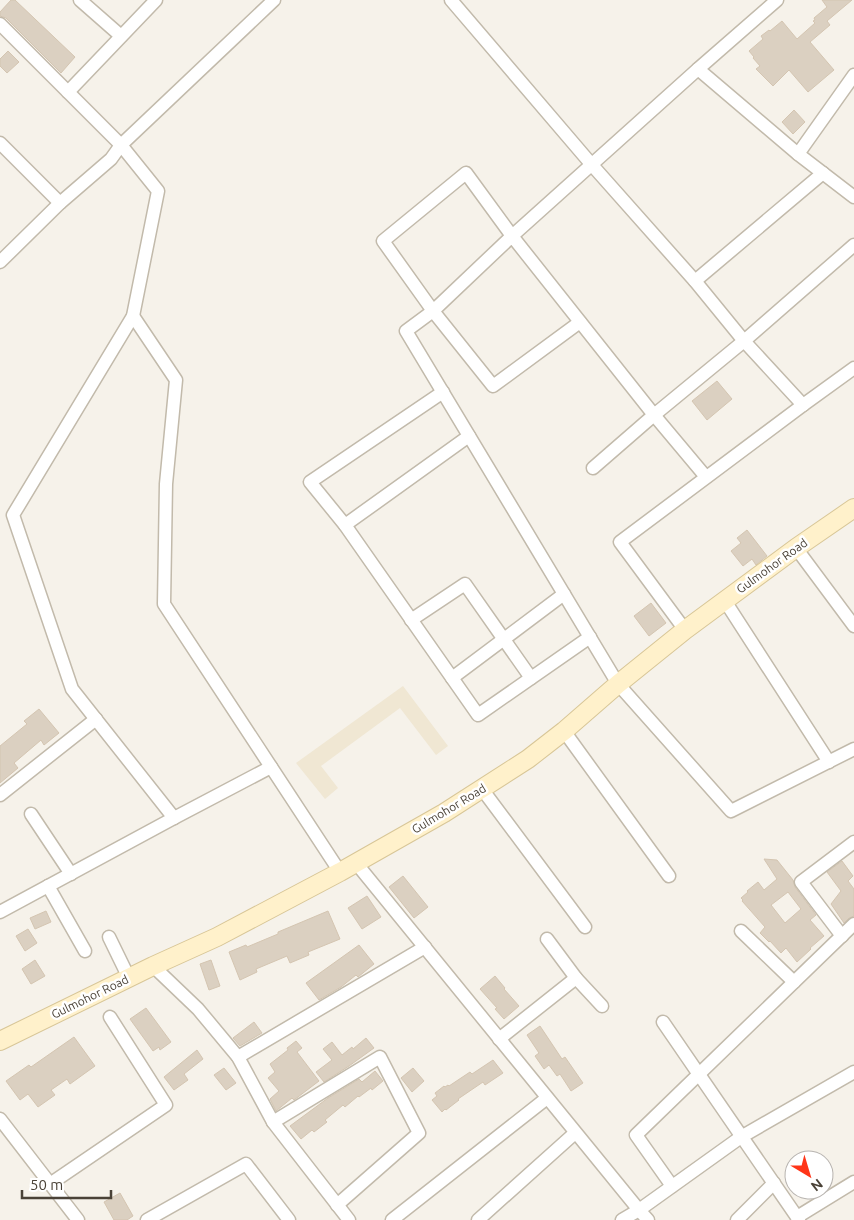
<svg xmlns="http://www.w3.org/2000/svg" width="854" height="1220" viewBox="0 0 854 1220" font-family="Ubuntu,sans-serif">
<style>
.education{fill:#f0e7d3}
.building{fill:#dbd0c1;stroke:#d4c5b1;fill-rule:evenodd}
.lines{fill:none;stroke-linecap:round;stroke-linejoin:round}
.street-casing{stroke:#c2baab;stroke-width:15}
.secondary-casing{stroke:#d8c697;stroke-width:20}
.street{stroke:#fff;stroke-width:12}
.secondary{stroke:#fff1cb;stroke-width:18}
.labels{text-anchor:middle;stroke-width:5;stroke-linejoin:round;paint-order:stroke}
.street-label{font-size:12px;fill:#4a4237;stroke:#fff}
</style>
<rect width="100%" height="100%" fill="#f6f2ea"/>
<polygon class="education" points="403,686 448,746 436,755 400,708 321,766 338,788 325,799 296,763"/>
<g class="building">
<polygon points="11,0 15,0 75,57 61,73 6,18 0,16 0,12"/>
<polygon points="822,0 852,0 827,21 830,25 810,42 834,70 808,92 789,70 773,86 756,69 760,66 753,58 754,57 749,51 763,39 761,36 769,30 770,31 782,21 797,39 815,23 813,21 815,20 814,18 827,7"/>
<polygon points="8,51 19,62 7,73 0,66 0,59"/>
<polygon points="794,110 805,122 793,134 782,122"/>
<polygon points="717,381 732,399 707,420 692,401"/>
<polygon points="747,530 767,556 756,565 752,559 743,566 731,551 741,543 737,538"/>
<polygon points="651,603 666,623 649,636 634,616"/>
<polygon points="39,709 59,733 44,745 41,740 14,763 18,768 0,783 0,746 27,724 24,721"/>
<path d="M764 859 777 860 793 880 795 887 816 915 810 920 824 936 810 948 811 949 797 962 786 948 781 953 770 941 769 942 760 933 765 927 742 901 743 900 741 898 748 892 747 891 758 882 764 890 777 879ZM788 892 801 909 785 923 771 905Z"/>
<polygon points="842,861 853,876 848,881 854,889 854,916 849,918 844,923 831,904 841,891 827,872"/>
<polygon points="403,876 428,907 414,918 389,887"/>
<polygon points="367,896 381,917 362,929 348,908"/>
<polygon points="46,911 51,922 35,929 30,918"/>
<polygon points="328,911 340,939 308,952 309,955 290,963 287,956 256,969 257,972 240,980 229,952 246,945 247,947 278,934 278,932"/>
<polygon points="28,929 37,943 25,951 16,936"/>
<polygon points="359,945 374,964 358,977 356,975 341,987 319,1000 306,983"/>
<polygon points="35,960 45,976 31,984 22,969"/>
<polygon points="211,960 220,986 209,990 200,964"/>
<polygon points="495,976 505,988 504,989 519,1006 504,1019 495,1009 497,1008 480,989"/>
<polygon points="146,1008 171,1042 160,1050 159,1047 153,1051 130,1019"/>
<polygon points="254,1022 262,1033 240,1046 233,1038"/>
<polygon points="540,1026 562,1059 565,1057 583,1083 571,1091 560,1074 557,1076 549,1065 544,1069 535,1056 539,1053 527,1035"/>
<polygon points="74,1037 95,1066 70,1084 67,1079 51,1090 55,1095 38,1107 28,1094 20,1100 6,1081 29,1065 31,1067"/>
<polygon points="366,1038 374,1048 349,1066 324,1082 316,1072 332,1060 323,1049 332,1042 342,1055 352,1047 353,1049"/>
<polygon points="296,1041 302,1048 297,1052 319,1081 294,1100 292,1098 276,1111 270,1099 279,1091 268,1078 275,1072 270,1064 288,1050 287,1048"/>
<polygon points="197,1050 203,1059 184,1074 188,1080 174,1090 164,1077"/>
<polygon points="493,1060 503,1073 485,1085 483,1082 458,1099 459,1100 446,1110 445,1109 442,1112 432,1100 437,1096 435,1093 444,1086 445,1087 448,1085 449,1086 470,1072 472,1074"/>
<polygon points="224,1068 236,1083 226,1090 214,1075"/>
<polygon points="413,1068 424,1081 412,1092 401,1078"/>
<polygon points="375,1071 383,1081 372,1090 371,1088 359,1097 358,1096 345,1107 343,1105 325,1120 327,1122 314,1132 312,1130 301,1139 290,1126 328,1098 359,1079 362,1082"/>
<polygon points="120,1193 133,1216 127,1220 114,1220 104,1202"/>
</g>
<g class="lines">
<g class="street-casing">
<g id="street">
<polyline points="80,0 121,36"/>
<polyline points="451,0 592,165 695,281 744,341 803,405"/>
<polyline points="777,0 698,69 798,154 854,197"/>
<polyline points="0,24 121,145 158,191 133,316 13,515 72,689 174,818"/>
<polyline points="68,92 156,0"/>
<polyline points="0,143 60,203"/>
<polyline points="798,154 854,75"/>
<polyline points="0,262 60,203 111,159 121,145 274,0"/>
<polyline points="695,281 823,173"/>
<polyline points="133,316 176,380 166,484 164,604 340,872"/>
<polyline points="580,322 493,386 433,311 383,241 466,173 512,236 698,69"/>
<polyline points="469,436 345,525 478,715 590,637"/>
<polyline points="593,468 654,415 744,341 854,245"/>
<polyline points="706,477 654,415 512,236 433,311 406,331 618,684 731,811 854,749"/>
<polyline points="345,525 310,482 443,392"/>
<polyline points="796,548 854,626"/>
<polyline points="725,601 829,762"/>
<polyline points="411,620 465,584 531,678"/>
<polyline points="685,630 620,542 803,405 854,368"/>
<polyline points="452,678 564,594"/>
<polyline points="564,731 669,876"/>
<polyline points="482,789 585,927"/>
<polyline points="0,795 96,719"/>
<polyline points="31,814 71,874"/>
<polyline points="356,863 639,1210 741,1137 854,1072"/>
<polyline points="48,886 85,951"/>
<polyline points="0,912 174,818 271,767"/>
<polyline points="741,931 794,982"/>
<polyline points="842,936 801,882 854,842"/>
<polyline points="109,937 129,978"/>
<polyline points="547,939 576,978 602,1006"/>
<polyline points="153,966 198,1009 238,1057 273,1122 349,1220"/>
<polyline points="663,1022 799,1220"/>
<polyline points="499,1039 576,978"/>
<polyline points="238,1057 425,947"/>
<polyline points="0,1119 78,1220"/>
<polyline points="273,1122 380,1057 419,1133 337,1205"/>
<polyline points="50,1184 166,1105 110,1017"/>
<polyline points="672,1186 636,1135 854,924"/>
<polyline points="797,1217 854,1182"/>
<polyline points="147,1220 246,1164 289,1220"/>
<polyline points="392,1220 547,1098"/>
<polyline points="478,1220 575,1133"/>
<polyline points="622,1220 639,1210 648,1220"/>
<polyline points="737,1220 774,1183"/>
</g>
</g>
<g class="secondary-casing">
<polyline id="secondary" points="0,1041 153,966 217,937 340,872 444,813 528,759 564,731 618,684 685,630 796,548 854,508"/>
</g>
<use href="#street" class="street"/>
<use href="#secondary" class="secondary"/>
</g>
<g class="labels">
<g class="street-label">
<text transform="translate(772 566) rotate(-36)" y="4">Gulmohor Road</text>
<text transform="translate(449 809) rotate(-31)" y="4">Gulmohor Road</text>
<text transform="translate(90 997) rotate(-26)" y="4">Gulmohor Road</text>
</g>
</g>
<g transform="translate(809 1175) rotate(142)"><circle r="24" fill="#ffffff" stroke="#b7b3af"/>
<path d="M0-4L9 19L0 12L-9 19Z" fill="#ff3518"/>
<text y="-8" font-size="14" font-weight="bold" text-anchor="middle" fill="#4a4237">N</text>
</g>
<path d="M22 1190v8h89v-8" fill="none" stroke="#4a4237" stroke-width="2.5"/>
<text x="30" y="1190" font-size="15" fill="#4a4237" stroke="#ffffff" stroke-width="4" paint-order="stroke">50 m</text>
</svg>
